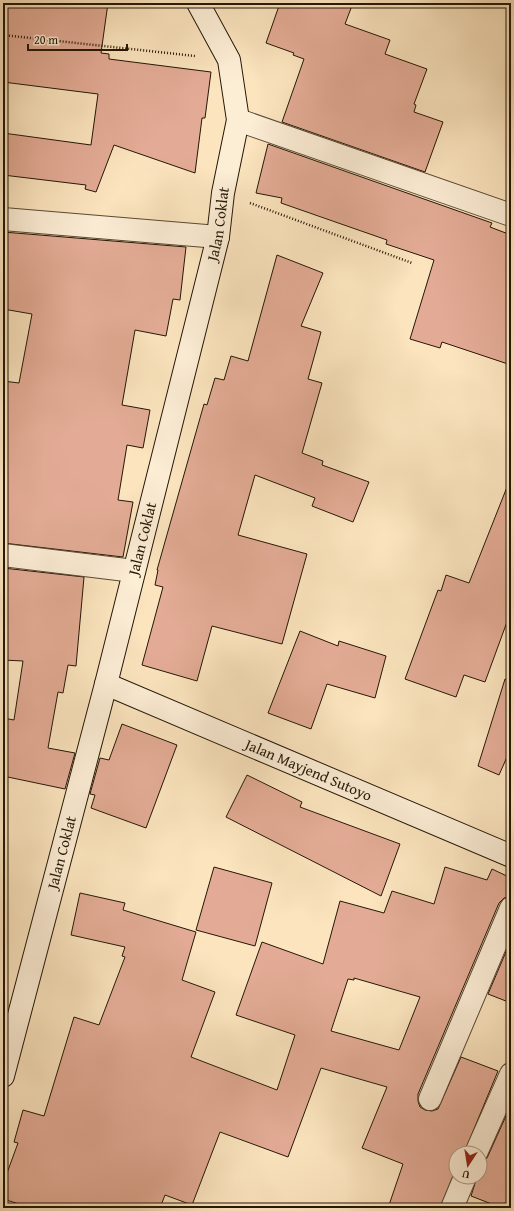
<svg xmlns="http://www.w3.org/2000/svg" width="514" height="1211" viewBox="0 0 514 1211" font-family="'Gentium Book Plus',serif">
<style>
.building{fill:#e3ab95;stroke:#241706;fill-rule:evenodd}
.lines{fill:none;stroke-linecap:round;stroke-linejoin:round}
.street-casing{stroke:#5a4a34;stroke-width:24}
.secondary-casing{stroke:#241706;stroke-width:24}
.path{stroke:#241706;stroke-width:2.5;stroke-dasharray:1 2;stroke-linecap:butt}
.street{stroke:#fcedd5;stroke-width:22}
.secondary{stroke:#fcedd5;stroke-width:22}
.labels{text-anchor:middle;stroke-width:3.5;stroke-linejoin:round;paint-order:stroke}
.street-label{font-size:15px;fill:#241706;stroke:#fcedd5}
</style>
<rect width="100%" height="100%" fill="#fbe4be"/>
<filter id="stains"><feTurbulence type="fractalNoise" baseFrequency=".005" numOctaves="4"/><feColorMatrix values="0 0 0 0 .2 0 0 0 0 .09 0 0 0 0 .02 0 0 0 .5 -.17"/></filter>
<radialGradient id="worn" r=".72"><stop offset=".6" stop-color="#630" stop-opacity="0"/><stop offset="1" stop-color="#630" stop-opacity=".3"/></radialGradient>
<g class="building">
<polygon points="3,3 108,3 101,53 109,54 109,59 211,72 205,118 202,118 195,173 114,145 96,192 85,189 86,185 3,175 3,133 91,145 98,94 3,82"/>
<polygon points="280,3 353,3 345,24 390,40 385,54 427,69 414,104 416,105 414,112 443,122 425,172 282,122 304,59 293,55 294,53 266,43"/>
<polygon points="268,144 492,223 490,227 511,235 511,365 442,342 440,348 410,339 434,260 386,244 387,240 281,203 282,198 256,193"/>
<polygon points="3,232 186,247 180,300 173,299 166,336 135,330 122,405 150,410 143,448 127,445 118,500 133,502 123,557 3,543 3,381 19,383 32,314 3,309"/>
<polygon points="277,255 323,273 301,326 321,332 308,379 322,383 302,453 323,461 322,465 369,482 353,522 312,506 315,498 255,475 238,535 307,554 282,644 212,626 197,681 142,665 163,587 155,585 158,570 157,570 204,404 207,405 215,378 224,380 231,356 248,361"/>
<polygon points="509,482 511,482 511,611 485,682 464,675 456,697 405,679 438,590 441,591 446,575 469,583"/>
<polygon points="3,568 84,577 76,666 68,665 63,693 58,692 48,748 75,753 65,789 3,776 3,718 14,720 23,661 3,660"/>
<polygon points="300,631 338,646 339,641 386,656 375,698 327,684 311,729 268,713"/>
<polygon points="505,679 511,680 511,748 499,775 478,766"/>
<polygon points="122,724 177,745 146,828 91,808 95,795 90,794 100,758 109,760"/>
<polygon points="247,775 302,802 300,807 400,844 381,896 226,817"/>
<polygon points="214,867 272,883 255,946 196,930"/>
<path d="M445 867 487 880 492 869 511 878V896L504 898 499 903 418 1094V1101L420 1107 425 1110 432 1111 438 1109 461 1057 498 1071 464 1153H456V1169L440 1208H388L403 1164 362 1148 387 1087 321 1068 288 1157 220 1132 192 1205 165 1195 160 1208H32L3 1199V1184L18 1143 14 1142 23 1110 44 1116 74 1017 99 1025 125 957 122 956 125 947 71 935 80 893 125 903 123 910 196 932 182 980 215 992 191 1057 277 1090 295 1035 236 1015 262 942 323 964 340 901 384 913 392 891 434 904ZM354 978 420 997 399 1050 331 1031 348 979 354 980Z"/>
<polygon points="511,940 511,1003 488,994"/>
<polygon points="511,1105 511,1208 502,1208 471,1196 477,1177 480,1177 480,1164 487,1158"/>
</g>
<g class="lines">
<g class="street-casing">
<g id="street">
<polyline points="238,120 511,215"/>
<polyline points="3,219 218,237"/>
<polyline points="3,555 134,571"/>
<polyline points="430,1099 511,908"/>
<polyline points="476,1153 511,1074"/>
<polyline points="452,1208 465,1177"/>
</g>
</g>
<g class="secondary-casing">
<g id="secondary">
<path id="s1" d="M106 684 511 856"/>
<path id="s2" d="M3 1076 106 684 218 237 223 193 238 120 229 60 198 3"/>
</g>
</g>
<g class="path">
<polyline points="3,35 195,56"/>
<polyline points="250,203 412,263"/>
</g>
<use href="#street" class="street"/>
<use href="#secondary" class="secondary"/>
</g>
<g class="labels">
<g class="street-label">
<text dy="5" stroke="none"><textPath href="#s2" startOffset="879">Jalan Coklat</textPath></text>
<text dy="5" stroke="none"><textPath href="#s2" startOffset="555">Jalan Coklat</textPath></text>
<text dy="5" stroke="none"><textPath href="#s1" startOffset="220">Jalan Mayjend Sutoyo</textPath></text>
<text dy="5" stroke="none"><textPath href="#s2" startOffset="231">Jalan Coklat</textPath></text>
</g>
</g>
<rect width="514" height="1211" fill="none" stroke="#fbe4be" stroke-width="16"/>
<rect x="4" y="4" width="506" height="1203" fill="none" stroke="#241706" stroke-width="2"/>
<rect x="8" y="8" width="498" height="1195" fill="none" stroke="#241706"/>
<g transform="translate(468 1165) rotate(192)"><circle r="19" fill="#fcedd5" stroke="#a69782"/>
<path d="M0-3L7 15L0 10L-7 15Z" fill="#8f2418"/>
<text y="-6" font-size="11" font-weight="bold" text-anchor="middle" fill="#241706">U</text>
</g>
<path d="M28 44v6h99v-6" fill="none" stroke="#241706" stroke-width="2"/>
<text x="34" y="44" font-size="12" fill="#241706" stroke="#fcedd5" stroke-width="3" paint-order="stroke">20 m</text>
<rect width="100%" height="100%" filter="url(#stains)"/>
<rect width="100%" height="100%" fill="url(#worn)"/>
</svg>
